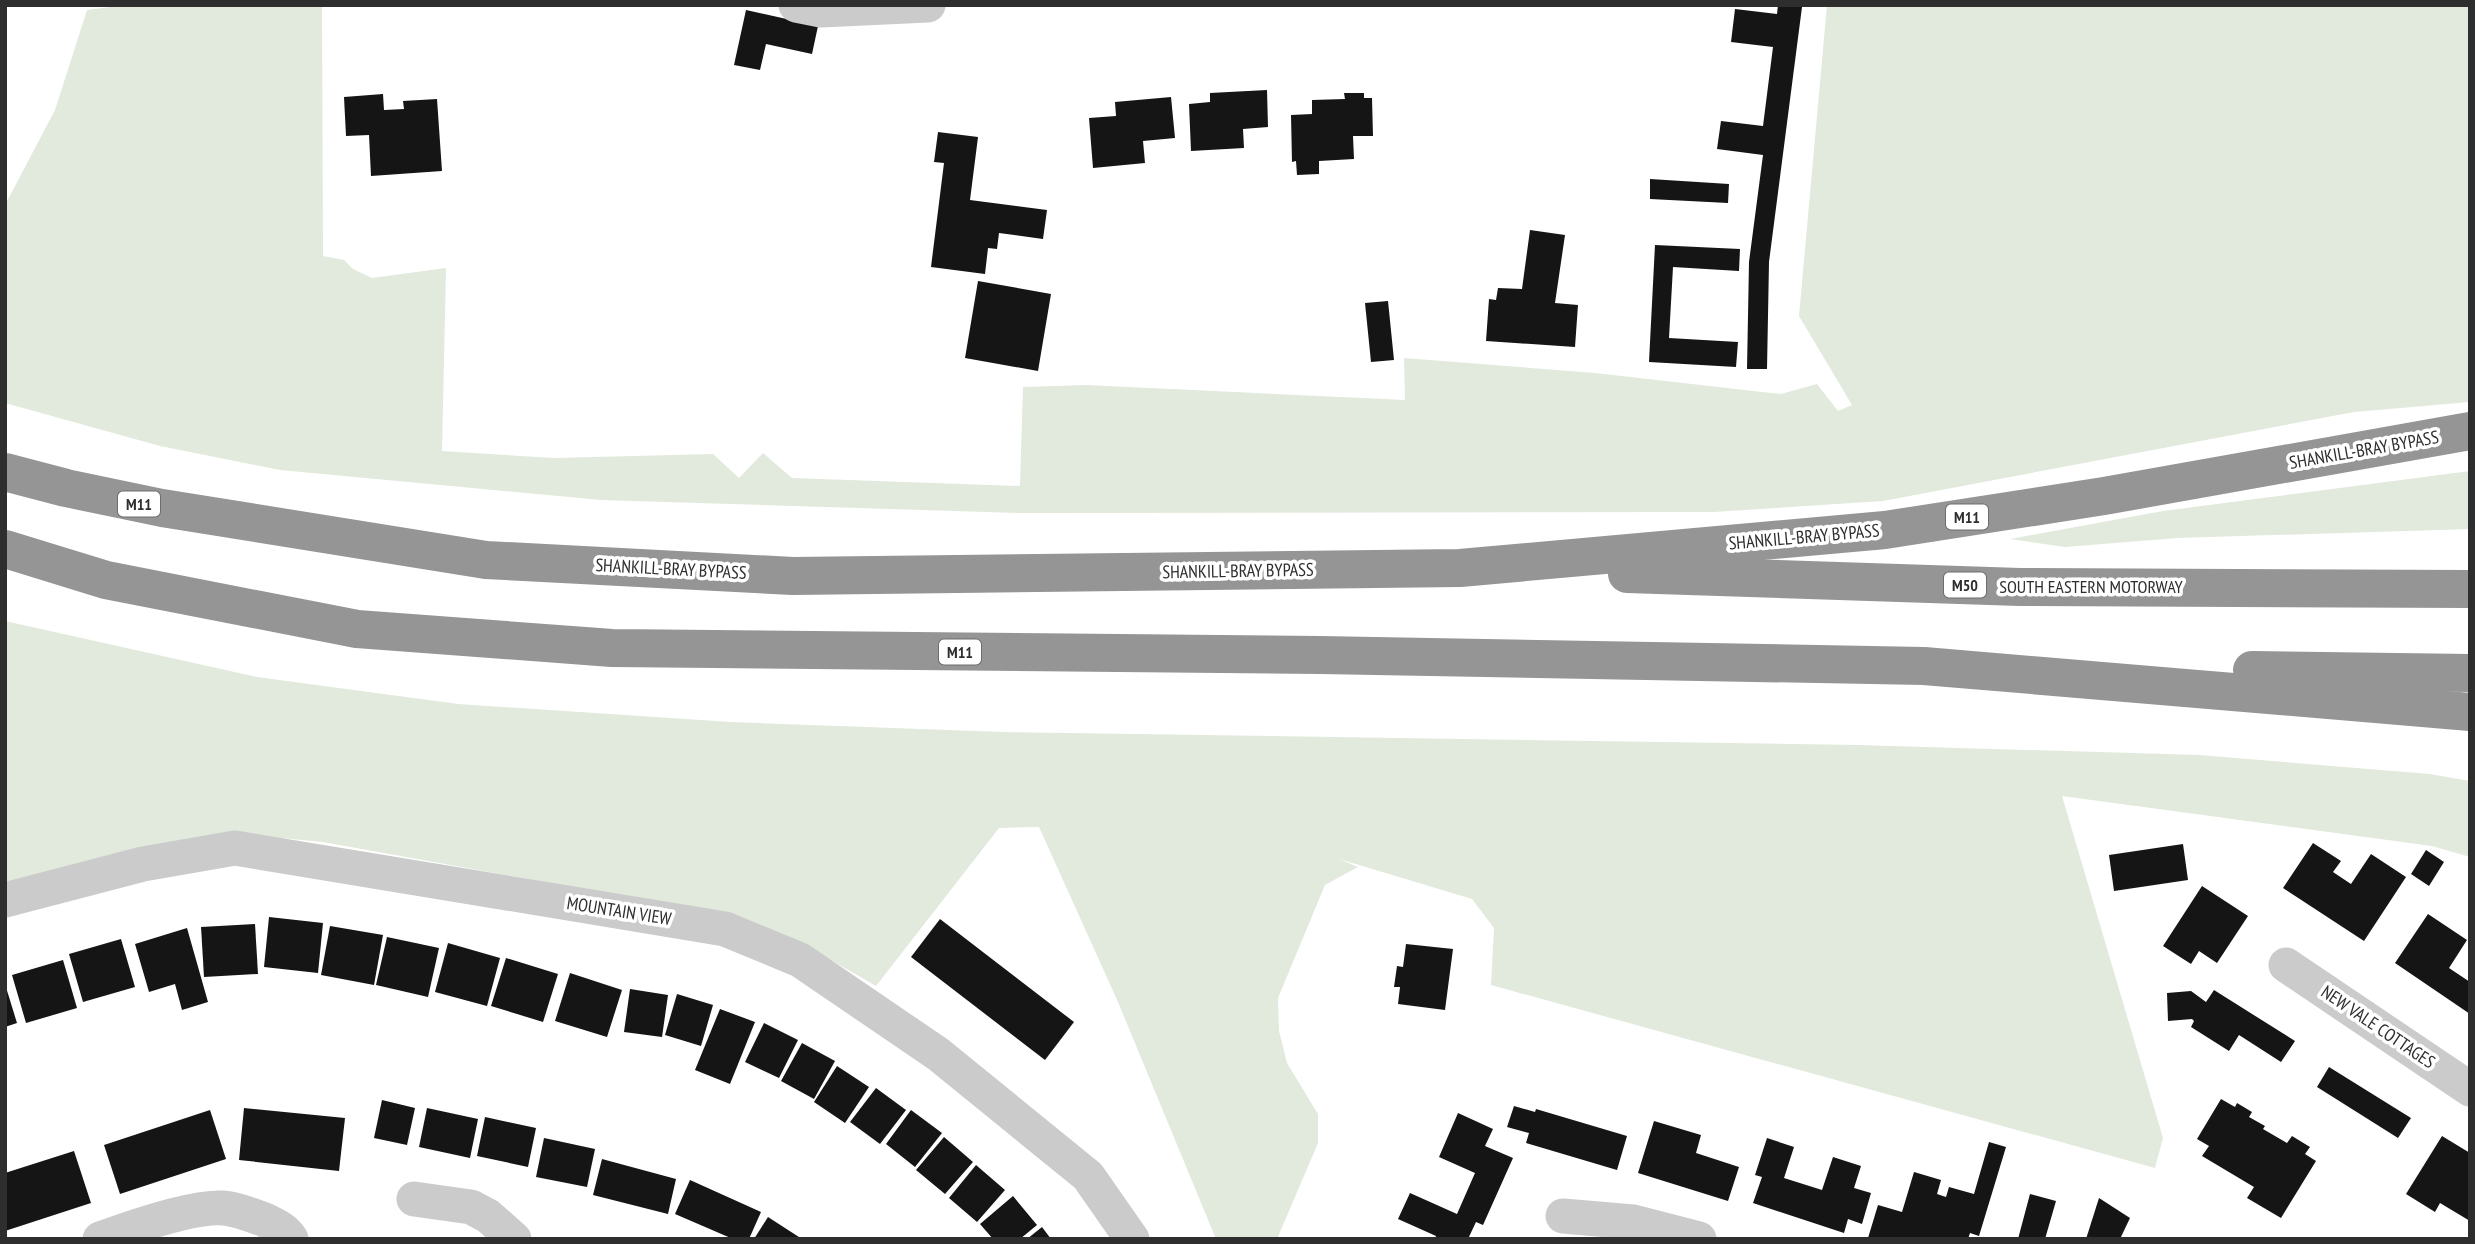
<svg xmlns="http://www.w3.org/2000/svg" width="2475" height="1244" viewBox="0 0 2475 1244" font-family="'PT Sans Narrow',sans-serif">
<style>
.green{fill:#e1eadc}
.building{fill:#151515}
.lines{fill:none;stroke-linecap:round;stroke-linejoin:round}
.minor{stroke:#cbcbcb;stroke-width:35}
.highway{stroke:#959595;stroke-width:38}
.labels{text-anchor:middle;stroke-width:7;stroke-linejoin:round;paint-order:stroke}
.shield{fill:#fff;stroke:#6d6d6d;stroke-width:2}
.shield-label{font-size:16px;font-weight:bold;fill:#2e2e2e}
.street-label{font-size:18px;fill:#2e2e2e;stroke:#fff}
</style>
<rect width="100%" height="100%" fill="#fff"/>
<g class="green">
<polygon points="126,5 322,5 323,256 344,260 353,269 372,278 446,268 442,451 554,458 713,454 739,478 763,453 792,478 1020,486 1023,387 1086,385 1405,400 1404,358 1595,373 1781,394 1817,384 1838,411 1852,405 1799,316 1827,5 2470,5 2470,402 2354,412 1883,501 1714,512 1020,513 601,500 280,470 160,446 5,403 5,205 55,110 87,10"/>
<polygon points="2470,471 2470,529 2177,538 2065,547 2010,539 2163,511"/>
<polygon points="5,621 257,677 458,704 731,722 1003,732 1858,745 2199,755 2430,774 2470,781 2470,857 2432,846 2062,796 2163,1138 2155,1168 1491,985 1494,928 1472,899 1339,859 1358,867 1325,885 1278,998 1279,1031 1287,1063 1318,1114 1318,1143 1277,1239 1216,1239 1118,1002 1039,827 999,828 876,986 798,941 690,908 323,842 237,834 5,892"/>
</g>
<g class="building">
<polygon points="1778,5 1802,7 1769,262 1767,369 1747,369 1749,262 1763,155 1717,149 1721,121 1763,126 1773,47 1731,42 1735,9 1777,14"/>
<polygon points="746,10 818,26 812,54 766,44 760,70 734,65"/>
<polygon points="1267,90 1268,127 1243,129 1244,148 1191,151 1189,104 1210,102 1210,93"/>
<polygon points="1344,93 1364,93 1364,98 1372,98 1373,136 1353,136 1354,159 1319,161 1319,174 1297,175 1296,161 1292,162 1291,115 1312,114 1312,100 1345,99"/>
<polygon points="383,94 384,110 404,109 403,101 437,99 442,171 371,176 369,135 346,136 344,97"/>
<polygon points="1171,97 1175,138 1143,141 1145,163 1093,168 1089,118 1116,116 1115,102"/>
<polygon points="938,132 978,137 970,200 1047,210 1043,239 999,233 997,249 988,248 985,274 931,267 944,163 934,162"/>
<polygon points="1650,179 1729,184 1728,203 1650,199"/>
<polygon points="1530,230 1565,235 1555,303 1578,305 1575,347 1486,341 1489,299 1496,300 1498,288 1522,289"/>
<polygon points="1655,245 1740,249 1739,271 1673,267 1669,338 1738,342 1736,367 1649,362"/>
<polygon points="978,281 1051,294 1038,371 965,358"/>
<polygon points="1388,301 1394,360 1371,362 1365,303"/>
<polygon points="2313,843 2341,861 2333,872 2351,884 2371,854 2406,877 2364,941 2283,888"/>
<polygon points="2183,844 2188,880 2114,891 2109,855"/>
<polygon points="2426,850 2444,862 2429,886 2411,874"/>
<polygon points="2202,886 2248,916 2217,963 2199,951 2191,964 2163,946"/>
<polygon points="2428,914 2467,940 2449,968 2470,982 2470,1014 2395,963"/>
<polygon points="269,917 323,923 318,973 264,967"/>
<polygon points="940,919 1074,1022 1045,1060 911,957"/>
<polygon points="255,924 258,974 204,977 201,927"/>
<polygon points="330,926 383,935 374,985 321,975"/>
<polygon points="187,928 208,1002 182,1010 175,984 149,992 135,944"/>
<polygon points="387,937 439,948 428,997 376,985"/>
<polygon points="121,939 135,987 83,1002 69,954"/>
<polygon points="448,943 500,958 487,1006 435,992"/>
<polygon points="1406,944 1453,949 1445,1010 1398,1004 1400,987 1394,987 1397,966 1403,967"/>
<polygon points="506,958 558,974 543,1022 491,1006"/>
<polygon points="63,960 77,1008 26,1023 12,975"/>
<polygon points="570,973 622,990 607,1037 555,1021"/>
<polygon points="5,984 17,1023 5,1027"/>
<polygon points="630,989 668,995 662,1037 624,1032"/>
<polygon points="2214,990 2295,1041 2281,1062 2239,1035 2229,1051 2191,1027 2194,1021 2192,1019 2168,1021 2167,993 2191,991 2206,1002"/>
<polygon points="677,994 713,1005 701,1046 665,1035"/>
<polygon points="720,1009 755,1022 730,1084 695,1070"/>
<polygon points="764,1023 798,1040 779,1078 745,1062"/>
<polygon points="802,1043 835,1061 814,1099 781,1081"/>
<polygon points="837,1066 869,1087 845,1123 814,1102"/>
<polygon points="2329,1067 2411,1118 2398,1138 2317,1087"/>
<polygon points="876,1088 906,1110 880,1144 850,1122"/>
<polygon points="2221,1099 2235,1107 2237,1103 2252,1112 2249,1117 2265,1126 2263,1129 2287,1143 2292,1136 2310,1147 2305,1154 2316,1161 2281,1218 2247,1198 2254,1187 2202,1156 2209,1146 2197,1139"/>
<polygon points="382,1100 415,1108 407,1145 374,1138"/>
<polygon points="1514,1106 1535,1112 1536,1109 1627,1136 1617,1170 1526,1143 1529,1133 1507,1127"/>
<polygon points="244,1108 345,1118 339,1171 239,1160"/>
<polygon points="427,1108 478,1119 470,1158 419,1147"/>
<polygon points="210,1110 226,1159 120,1194 104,1145"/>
<polygon points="911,1110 942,1133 915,1167 886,1144"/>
<polygon points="1458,1113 1493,1129 1485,1146 1513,1158 1483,1225 1476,1222 1468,1239 1435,1239 1436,1236 1398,1219 1410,1193 1457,1214 1475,1173 1439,1157"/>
<polygon points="485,1117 536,1128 528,1167 477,1156"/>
<polygon points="1654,1121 1701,1135 1696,1153 1739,1167 1728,1201 1638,1173"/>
<polygon points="2442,1136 2470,1153 2470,1221 2440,1203 2435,1212 2406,1194"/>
<polygon points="944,1137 973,1162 945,1194 916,1170"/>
<polygon points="544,1138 595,1149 587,1187 536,1177"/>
<polygon points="1767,1138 1794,1147 1784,1178 1822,1190 1833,1157 1861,1166 1854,1188 1871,1193 1862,1224 1848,1219 1844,1233 1753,1203 1762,1177 1755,1175"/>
<polygon points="1989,1142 2006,1147 1979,1236 1970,1233 1968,1239 1868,1238 1878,1205 1902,1212 1914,1172 1941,1180 1937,1194 1946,1197 1949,1187 1974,1194"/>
<polygon points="74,1151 91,1203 5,1231 5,1173"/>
<polygon points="602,1159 676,1179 668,1214 593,1195"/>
<polygon points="976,1165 1005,1190 977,1222 949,1198"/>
<polygon points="690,1180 761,1212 749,1239 733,1239 675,1214"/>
<polygon points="2030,1194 2056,1201 2045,1239 2018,1239"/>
<polygon points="1013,1196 1037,1225 1020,1239 993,1239 980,1224"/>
<polygon points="2099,1198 2130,1218 2120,1239 2086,1239"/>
<polygon points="768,1217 802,1239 754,1239"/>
<polygon points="1042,1227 1051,1239 1027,1239"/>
</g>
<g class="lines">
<g class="minor">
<polyline points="796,5 821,10 928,5"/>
<polyline points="5,900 143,864 235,848 725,929 800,960 938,1054 1088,1176 1132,1239"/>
<polyline points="2286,965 2470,1089"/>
<polyline points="414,1199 471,1207 488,1216 514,1239"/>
<polyline points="1563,1216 1633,1222 1699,1239"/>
<path d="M100 1239C130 1228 193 1206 223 1208 236 1209 252 1215 265 1220 275 1225 285 1229 291 1239"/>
</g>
<g class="highway">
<polyline points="5,472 66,488 162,508 486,560 793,576 1460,568 1885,530 2104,496 2470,431"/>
<polyline points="5,549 106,580 357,629 612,648 1320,655 1924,666 2470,712"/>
<polyline points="1627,574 2020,587 2470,589"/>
<polyline points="2252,670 2470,673"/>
</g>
</g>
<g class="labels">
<g class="shield">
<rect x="118" y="491.5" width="42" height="25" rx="5"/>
<rect x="1946" y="504.5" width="42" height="25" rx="5"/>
<rect x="1944" y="572.5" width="42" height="25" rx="5"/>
<rect x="939" y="639.5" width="42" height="25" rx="5"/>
</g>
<g class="shield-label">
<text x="139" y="510">M11</text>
<text x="1967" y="523">M11</text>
<text x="1965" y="591">M50</text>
<text x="960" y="658">M11</text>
</g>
<g class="street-label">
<text transform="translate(2364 450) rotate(-10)" y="6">SHANKILL-BRAY BYPASS</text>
<text transform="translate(1804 537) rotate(-5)" y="6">SHANKILL-BRAY BYPASS</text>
<text transform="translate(671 569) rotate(3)" y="6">SHANKILL-BRAY BYPASS</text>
<text transform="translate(1238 571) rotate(-1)" y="6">SHANKILL-BRAY BYPASS</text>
<text x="2091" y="593">SOUTH EASTERN MOTORWAY</text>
<text transform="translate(619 911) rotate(9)" y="6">MOUNTAIN VIEW</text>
<text transform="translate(2378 1027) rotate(34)" y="6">NEW VALE COTTAGES</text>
</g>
</g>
<rect width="2475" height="1244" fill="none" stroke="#2e2e2e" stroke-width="14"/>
</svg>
